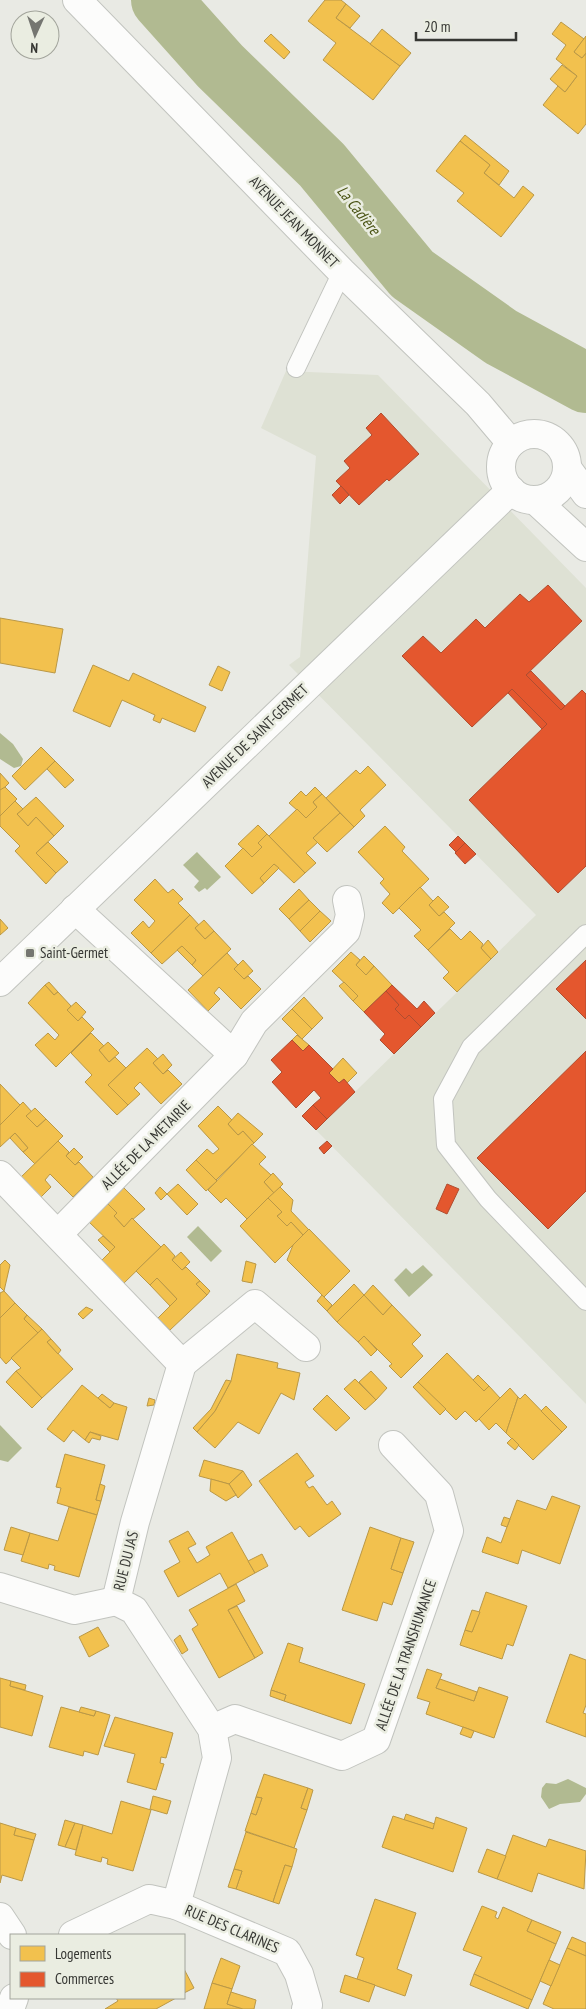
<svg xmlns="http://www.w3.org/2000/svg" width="586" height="2009" viewBox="0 0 586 2009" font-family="'PT Sans Narrow',sans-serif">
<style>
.built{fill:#dee1d4}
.water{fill:#b1ba91}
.homes{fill:#f2c14e;stroke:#ba9846}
.shops{fill:#e4572e;stroke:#b04d30}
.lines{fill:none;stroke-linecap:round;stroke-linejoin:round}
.river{stroke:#b1ba91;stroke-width:60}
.service-casing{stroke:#c2c4bf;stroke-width:20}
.minor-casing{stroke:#c2c4bf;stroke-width:30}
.tertiary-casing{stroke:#c2c4bf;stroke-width:30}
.service{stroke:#fcfcfb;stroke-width:18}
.minor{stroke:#fcfcfb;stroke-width:28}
.tertiary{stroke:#fcfcfb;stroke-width:28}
.poi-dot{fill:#757671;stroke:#eaede1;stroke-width:2}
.labels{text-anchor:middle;stroke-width:5;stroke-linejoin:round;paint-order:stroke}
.street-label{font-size:15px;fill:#363733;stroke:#eaede1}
.poi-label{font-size:15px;fill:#363733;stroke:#eaede1;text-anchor:start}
.water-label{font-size:16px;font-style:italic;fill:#495313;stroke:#eaede1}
</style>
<rect width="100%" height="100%" fill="#e9eae4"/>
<polygon class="built" points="286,371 378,375 586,588 586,1404 316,1130 536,915 289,665 300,657 316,456 261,428"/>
<g class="water">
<polygon points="0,733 13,744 23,759 21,766 14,768 0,759"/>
<polygon points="197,852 221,877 207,890 205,888 199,892 194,887 199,881 183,865"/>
<polygon points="198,1226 222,1251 211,1262 187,1237"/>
<polygon points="423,1265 433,1275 409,1297 394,1280 406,1268 412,1274"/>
<polygon points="0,1425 22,1448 8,1462 0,1460"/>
<polygon points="568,1779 586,1788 586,1794 580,1802 560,1804 549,1809 541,1797 542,1788 546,1783 556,1784"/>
</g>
<g class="homes">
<polygon points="325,0 341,0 346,4 336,18 400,66 373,100 323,60 336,43 308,21"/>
<polygon points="346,4 360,16 350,28 336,18"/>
<polygon points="561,22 584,39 574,52 582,58 586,53 586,124 578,134 543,105 558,86 565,92 577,76 556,59 566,45 552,34"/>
<polygon points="382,29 411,53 400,66 370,44"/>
<polygon points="271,34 290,52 284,59 264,41"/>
<polygon points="586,36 586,53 582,58 574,52"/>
<polygon points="562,65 577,76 565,92 550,79"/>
<polygon points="465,135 509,171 499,185 484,173 490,165 460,141"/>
<polygon points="460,141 490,165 484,173 514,198 523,186 534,195 501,237 457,201 464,193 436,171"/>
<polygon points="0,618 63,629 55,673 0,663"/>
<polygon points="93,665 129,681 133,673 206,707 195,732 162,718 160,723 153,720 155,715 122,700 110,727 73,711"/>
<polygon points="218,666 230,672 222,691 209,685"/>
<polygon points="41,747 55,761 25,790 12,776"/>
<polygon points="55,761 74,780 65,788 47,769"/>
<polygon points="368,766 386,785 360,810 365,816 354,827 326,798 356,770 360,774"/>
<polygon points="0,773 9,783 1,791 0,790"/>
<polygon points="5,787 17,799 0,816 0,790"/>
<polygon points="315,787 322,794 313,802 317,807 306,818 289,803 301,791 306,796"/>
<polygon points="322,794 340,813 313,838 318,842 306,853 316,863 305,873 269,836 297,809 306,818 317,807 313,802"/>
<polygon points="36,797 64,826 54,836 36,817 28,826 17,814"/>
<polygon points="15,801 23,809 17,814 28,826 36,817 54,836 36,853 56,873 46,884 15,851 20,846 0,826 0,816"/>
<polygon points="340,813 354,827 327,852 313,838"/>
<polygon points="258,825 267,834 258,843 262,847 252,857 238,844"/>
<polygon points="385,826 405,847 402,851 429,879 393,914 382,903 390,894 380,883 384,879 358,852"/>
<polygon points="267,834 305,873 294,883 274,864 260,878 264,883 252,894 225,866 243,848 252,857 262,847 258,843"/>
<polygon points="48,842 68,862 56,873 36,853"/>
<polygon points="274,864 279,868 264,883 260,878"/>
<polygon points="155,879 168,893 173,889 183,899 178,903 190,915 151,953 131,933 143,921 149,928 155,921 134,900"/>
<polygon points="420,887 433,901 429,905 439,916 444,912 455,923 428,950 414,936 421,930 399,908"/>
<polygon points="299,889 309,900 289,919 279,909"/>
<polygon points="438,896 449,907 439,916 429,905"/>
<polygon points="309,900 320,911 300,931 289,919"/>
<polygon points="320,911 331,921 310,942 300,931"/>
<polygon points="190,915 199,925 195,928 205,939 214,931 231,949 203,976 192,965 196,960 182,946 162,964 151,953"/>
<polygon points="0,919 8,928 0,935"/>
<polygon points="204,920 214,931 205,939 195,928"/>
<polygon points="450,929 461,940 470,931 483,944 481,948 491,959 457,992 443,978 449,972 428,950"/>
<polygon points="488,940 498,952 491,959 481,948"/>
<polygon points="182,946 196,960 192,965 177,950"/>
<polygon points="351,952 360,960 356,965 366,975 374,966 392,985 364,1012 353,1001 358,996 332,971"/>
<polygon points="227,953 238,965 234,969 244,979 248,976 261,989 241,1009 219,987 214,993 220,999 208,1011 188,990"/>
<polygon points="364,956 374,966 366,975 356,965"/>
<polygon points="243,960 253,971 244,979 234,969"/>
<polygon points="49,982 58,992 54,995 45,985"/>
<polygon points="344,982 358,996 353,1001 339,986"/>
<polygon points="45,985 54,995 58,992 71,1006 67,1010 78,1021 82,1017 94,1029 56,1067 35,1045 48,1033 55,1040 59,1035 28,1003"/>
<polygon points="304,997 323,1018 312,1029 292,1009"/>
<polygon points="76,1002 86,1012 78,1021 67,1010"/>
<polygon points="292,1009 312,1029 302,1039 282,1019"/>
<polygon points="91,1033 104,1046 99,1050 109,1062 115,1057 126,1068 108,1085 128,1105 117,1115 85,1082 92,1075 71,1053"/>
<polygon points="297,1035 309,1045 303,1051 292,1040"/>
<polygon points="108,1042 119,1053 109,1062 99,1050"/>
<polygon points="147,1048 158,1059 153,1063 163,1074 168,1070 182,1084 161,1104 140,1082 134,1088 140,1094 128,1105 108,1085"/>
<polygon points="163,1054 172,1065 163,1074 153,1063"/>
<polygon points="343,1058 357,1073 347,1083 344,1079 339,1083 329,1073"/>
<polygon points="0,1084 20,1105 0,1125"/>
<polygon points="23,1102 32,1112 26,1116 37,1127 46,1119 63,1136 35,1164 23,1152 28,1148 15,1133 0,1147 0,1125"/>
<polygon points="218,1106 232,1120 228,1124 238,1135 243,1131 254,1143 216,1180 196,1160 207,1149 213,1154 219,1149 198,1126"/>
<polygon points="35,1108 46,1119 37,1127 26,1116"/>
<polygon points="238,1113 263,1134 254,1143 243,1131 238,1135 228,1124"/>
<polygon points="15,1133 28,1148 23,1152 10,1138"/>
<polygon points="58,1141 69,1152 66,1156 75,1165 79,1162 93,1177 73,1197 50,1174 45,1180 51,1187 40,1198 20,1178"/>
<polygon points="252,1144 266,1157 259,1164 271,1175 264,1182 274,1193 247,1219 226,1198 221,1203 208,1190"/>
<polygon points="74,1148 83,1157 75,1165 66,1156"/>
<polygon points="196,1160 217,1181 206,1191 186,1170"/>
<polygon points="273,1173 283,1184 274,1193 264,1182"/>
<polygon points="178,1184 198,1204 187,1215 167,1194"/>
<polygon points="160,1187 167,1194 161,1200 155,1193"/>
<polygon points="280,1187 293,1200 291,1211 309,1230 303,1235 291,1222 287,1226 277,1216 282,1212 268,1198"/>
<polygon points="124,1188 145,1209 124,1227 114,1216 117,1213 108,1204"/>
<polygon points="268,1198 282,1212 277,1216 287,1226 291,1222 303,1235 275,1263 240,1226"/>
<polygon points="108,1204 117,1213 114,1216 124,1227 132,1218 161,1247 124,1283 101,1261 115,1247 89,1222"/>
<polygon points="309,1229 350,1271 324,1297 287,1260 293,1245"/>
<polygon points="103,1236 115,1247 110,1252 98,1240"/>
<polygon points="164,1244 175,1256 172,1260 182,1270 186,1267 200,1281 196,1284 207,1295 170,1330 158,1318 177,1299 157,1278 150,1285 136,1271"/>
<polygon points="181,1252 190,1262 182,1270 172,1260"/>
<polygon points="5,1260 10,1265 4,1291 0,1287 0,1265"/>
<polygon points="246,1261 256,1264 252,1283 242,1281"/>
<polygon points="157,1278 177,1299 170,1306 150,1285"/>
<polygon points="200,1281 210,1291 207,1295 196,1284"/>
<polygon points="354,1284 364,1295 337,1322 327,1311"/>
<polygon points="373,1285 392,1305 383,1315 364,1295"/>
<polygon points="4,1291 15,1303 0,1318 0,1293"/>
<polygon points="322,1295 332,1305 327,1311 317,1301"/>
<polygon points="364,1295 383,1315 392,1305 421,1335 412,1344 423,1356 401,1378 389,1366 392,1364 364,1336 358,1342 337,1322"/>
<polygon points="15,1303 27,1315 24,1319 38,1333 6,1364 0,1357 0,1318"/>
<polygon points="86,1307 93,1310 83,1319 78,1314"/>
<polygon points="27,1315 42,1329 38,1333 24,1319"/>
<polygon points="42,1329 51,1339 47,1342 73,1369 42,1398 16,1371 21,1368 11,1358"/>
<polygon points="364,1336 377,1350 371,1356 358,1342"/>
<polygon points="51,1339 61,1350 58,1354 47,1342"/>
<polygon points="447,1353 484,1391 489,1386 500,1398 476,1422 465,1411 456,1420 418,1382"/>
<polygon points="237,1354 278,1363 277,1368 300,1373 294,1400 281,1393 259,1434 238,1422 215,1448 197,1432 215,1411 231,1381"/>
<polygon points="16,1371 42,1398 32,1408 6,1382"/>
<polygon points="371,1371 387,1388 376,1400 359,1382"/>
<polygon points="478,1375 489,1386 484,1391 473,1380"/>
<polygon points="355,1379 376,1400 365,1410 344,1389"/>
<polygon points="226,1380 231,1381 215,1411 197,1432 193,1428 211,1409"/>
<polygon points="418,1382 446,1409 440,1415 413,1387"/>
<polygon points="82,1385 110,1408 114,1403 127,1407 118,1440 90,1432 85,1440 73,1430 64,1442 47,1429"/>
<polygon points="510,1388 518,1397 506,1433 496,1423 489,1430 479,1419"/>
<polygon points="102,1394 114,1403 110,1408 98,1398"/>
<polygon points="525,1394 562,1432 533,1460 506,1433 518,1397 520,1399"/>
<polygon points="327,1395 350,1418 336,1431 313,1409"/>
<polygon points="149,1398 155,1400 154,1405 147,1406"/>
<polygon points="546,1406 567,1427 562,1432 541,1411"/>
<polygon points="90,1432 101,1436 100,1440 92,1438 89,1443 85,1440"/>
<polygon points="512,1438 519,1445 515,1450 507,1443"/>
<polygon points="297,1453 314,1476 305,1482 309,1488 313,1486 327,1505 332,1501 341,1514 309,1537 300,1526 295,1530 259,1481"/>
<polygon points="65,1454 105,1465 96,1500 101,1501 97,1515 57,1503 61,1488 56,1487"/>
<polygon points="204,1460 243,1471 229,1484 199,1476"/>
<polygon points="243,1471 252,1485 238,1498 229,1484"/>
<polygon points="211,1479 229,1484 236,1495 226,1501 210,1491"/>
<polygon points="100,1484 105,1486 101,1501 96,1500"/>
<polygon points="552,1496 580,1506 560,1564 522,1550 518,1564 482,1552 487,1537 501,1543 517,1500 546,1510"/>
<polygon points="69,1507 97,1515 79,1577 54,1570 55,1566 49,1564 48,1569 21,1561 30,1533 58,1541"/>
<polygon points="504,1517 510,1519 507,1527 501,1525"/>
<polygon points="11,1527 30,1533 23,1555 4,1550"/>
<polygon points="370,1527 401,1538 391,1569 403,1573 392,1605 383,1602 377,1621 342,1610"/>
<polygon points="188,1531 196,1544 188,1548 197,1563 210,1555 206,1547 232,1532 255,1573 228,1588 220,1573 178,1597 164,1571 180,1562 169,1541"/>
<polygon points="401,1538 414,1542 403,1573 391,1569"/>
<polygon points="262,1554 268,1566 255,1573 248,1561"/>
<polygon points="236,1584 245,1601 228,1610 255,1658 219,1678 192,1629 198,1625 189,1610"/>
<polygon points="486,1592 527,1606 513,1646 507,1644 502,1659 460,1645 465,1630 472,1632"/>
<polygon points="237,1606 263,1653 255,1658 228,1610"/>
<polygon points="472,1610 480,1612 472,1632 465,1630"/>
<polygon points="98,1627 109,1646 89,1657 79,1637"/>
<polygon points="180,1635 188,1650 182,1654 174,1640"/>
<polygon points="288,1643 303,1648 299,1662 365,1684 351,1724 284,1701 286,1695 271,1690"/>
<polygon points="570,1654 586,1660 586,1705 583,1713 586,1714 586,1737 546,1722"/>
<polygon points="427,1669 442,1674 436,1688 474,1701 479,1687 508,1697 494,1738 426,1714 430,1702 417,1698"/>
<polygon points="0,1678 11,1681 10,1686 43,1696 32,1736 0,1727"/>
<polygon points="440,1679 477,1692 474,1701 436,1688"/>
<polygon points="11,1681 26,1685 25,1690 10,1686"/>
<polygon points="271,1690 286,1695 284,1701 270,1696"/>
<polygon points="61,1707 94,1716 96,1711 110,1715 98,1755 84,1751 83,1756 49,1747"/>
<polygon points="81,1707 96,1711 94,1716 79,1712"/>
<polygon points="115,1717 173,1733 166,1758 161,1757 160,1763 164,1764 156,1790 127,1782 135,1754 104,1746"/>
<polygon points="463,1727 474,1731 471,1738 460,1734"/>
<polygon points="264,1774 308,1788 301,1808 307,1810 294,1848 245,1831 251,1813 256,1815 262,1798 256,1797"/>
<polygon points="308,1788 313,1790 307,1810 301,1808"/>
<polygon points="153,1796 171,1801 167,1814 150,1809"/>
<polygon points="256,1797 262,1798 256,1815 251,1813"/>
<polygon points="121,1801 151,1810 133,1871 107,1864 108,1859 102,1857 101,1862 75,1855 83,1825 112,1834"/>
<polygon points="406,1814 435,1824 433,1829 404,1820"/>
<polygon points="393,1816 433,1829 436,1817 467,1828 453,1872 382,1847"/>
<polygon points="65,1820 75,1823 65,1847 58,1845"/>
<polygon points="0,1823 16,1828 14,1835 34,1840 22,1881 2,1875 0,1883"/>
<polygon points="75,1823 83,1825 76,1850 65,1847"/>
<polygon points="16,1828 36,1834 34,1840 14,1835"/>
<polygon points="246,1832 297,1849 292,1867 285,1865 273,1902 236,1889 242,1871 234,1869"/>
<polygon points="513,1835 546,1847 549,1839 586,1851 584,1889 538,1873 532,1892 497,1879"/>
<polygon points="487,1849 506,1856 497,1879 478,1872"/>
<polygon points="285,1865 292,1867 279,1904 273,1902"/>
<polygon points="234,1869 242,1871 236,1889 228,1887"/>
<polygon points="375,1899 416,1913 397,1969 412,1975 405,1996 357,1979 364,1958 356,1955"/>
<polygon points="482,1906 497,1912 495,1917 498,1919 503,1907 532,1920 527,1931 556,1944 532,2000 474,1974 482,1957 463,1950"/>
<polygon points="532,1920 561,1932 556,1944 527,1931"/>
<polygon points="572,1937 586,1943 586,1956 567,1948"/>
<polygon points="567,1948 586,1956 586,2009 554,2009 543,2004"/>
<polygon points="221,1958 240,1966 232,1989 212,1983"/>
<polygon points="549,1960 560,1965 551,1986 540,1981"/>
<polygon points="184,1969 194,1988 184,1993"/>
<polygon points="474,1974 532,2000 528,2009 470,1985"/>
<polygon points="345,1975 375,1985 369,2002 340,1992"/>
<polygon points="212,1983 232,1989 227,2004 243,2009 204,2009"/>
<polygon points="231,1992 256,2000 254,2009 243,2009 227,2004"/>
<polygon points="116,1998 176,1998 156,2009 105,2009 118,2001"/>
</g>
<g class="shops">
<polygon points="381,413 419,454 389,481 387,479 359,505 336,481 350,468 344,461 372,435 366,428"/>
<polygon points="341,486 349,495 340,504 332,495"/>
<polygon points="548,585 582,621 526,675 561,710 582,690 586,694 586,866 558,893 469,800 547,724 512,689 472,727 402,656 423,636 441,653 476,619 485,628 520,594 529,602"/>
<polygon points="531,671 565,706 561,710 526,675"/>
<polygon points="512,689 547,724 542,729 508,693"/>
<polygon points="458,836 465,843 456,852 449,845"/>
<polygon points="465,843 476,854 465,864 455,853"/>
<polygon points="586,960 586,1019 556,989"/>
<polygon points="392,985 417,1009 424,1001 435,1013 421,1027 409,1015 405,1019 395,1009 399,1005 386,991"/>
<polygon points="386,991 399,1005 395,1009 405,1019 409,1015 421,1027 394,1054 380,1040 385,1034 364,1012"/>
<polygon points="292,1040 303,1051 309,1045 333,1069 329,1073 339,1083 344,1079 355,1092 327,1119 313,1105 321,1098 314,1090 296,1108 272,1082 282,1072 271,1060"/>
<polygon points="586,1051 586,1191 548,1229 477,1158"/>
<polygon points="313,1105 327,1119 316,1130 302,1116"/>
<polygon points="327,1141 332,1146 324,1154 319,1148"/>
<polygon points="447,1184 459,1189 447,1214 436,1209"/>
</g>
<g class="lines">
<polyline class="river" points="161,0 220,66 322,165 412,274 501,337 586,383"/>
<g class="service-casing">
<g id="service">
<polyline points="296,368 342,272"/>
<polyline points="586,934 471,1047 443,1099 446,1145 488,1199 586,1301"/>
</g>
</g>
<g class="minor-casing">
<g id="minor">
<polyline points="75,909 234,1055"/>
<polyline points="0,982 511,490"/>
<polyline points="0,1175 182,1364 135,1522 116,1601 134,1610 212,1729 217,1758 176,1905 149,1899 73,1935"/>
<polyline points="58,1234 234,1055 254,1022 346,931 350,915 347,900"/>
<polyline points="182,1364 255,1304 306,1347"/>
<polyline points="0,1587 74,1610 116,1601"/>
<polyline points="212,1729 235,1719 342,1756 376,1740 449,1531 439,1494 393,1445"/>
<polyline points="176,1905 287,1952 299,1974 308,2005 306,2009"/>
<polyline points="0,1917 12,1935"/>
<polyline points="10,2009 14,1998"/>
</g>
</g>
<g class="tertiary-casing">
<g id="tertiary">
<polyline points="77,0 342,272 478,404 511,443"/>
<circle cx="534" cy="467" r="33"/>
<polyline points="567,468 586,494"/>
<polyline points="535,500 586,547"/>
</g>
</g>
<use href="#service" class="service"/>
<use href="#minor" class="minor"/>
<use href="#tertiary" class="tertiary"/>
</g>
<rect class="poi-dot" x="25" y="948" width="10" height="10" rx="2.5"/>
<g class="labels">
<g class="street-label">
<text transform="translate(294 222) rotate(46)" y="5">AVENUE JEAN MONNET</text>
<text transform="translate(255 736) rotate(-44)" y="5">AVENUE DE SAINT-GERMET</text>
<text transform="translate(146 1145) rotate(-45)" y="5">ALLÉE DE LA METAIRIE</text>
<text transform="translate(126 1561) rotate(-76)" y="5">RUE DU JAS</text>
<text transform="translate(406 1655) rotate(-71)" y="5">ALLÉE DE LA TRANSHUMANCE</text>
<text transform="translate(232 1929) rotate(23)" y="5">RUE DES CLARINES</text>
</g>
<g class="poi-label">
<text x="40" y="958">Saint-Germet</text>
</g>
<g class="water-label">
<text transform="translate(359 210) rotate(51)" y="6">La Cadière</text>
</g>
</g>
<rect x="10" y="1934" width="175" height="65" fill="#eaede1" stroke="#a2a49b"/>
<rect x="20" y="1946" width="25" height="15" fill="#f2c14e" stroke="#a2a49b"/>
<text x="55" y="1959" font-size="15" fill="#363733">Logements</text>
<rect x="20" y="1972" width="25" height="15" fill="#e4572e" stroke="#a2a49b"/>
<text x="55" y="1984" font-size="15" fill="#363733">Commerces</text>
<g transform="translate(35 35) rotate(183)"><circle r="24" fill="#eaede1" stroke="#a2a49b"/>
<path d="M0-4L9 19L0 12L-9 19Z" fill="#757671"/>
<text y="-8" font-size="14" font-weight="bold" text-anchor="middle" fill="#363733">N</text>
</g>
<path d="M416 32v8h100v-8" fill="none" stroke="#363733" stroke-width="2.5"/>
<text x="424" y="32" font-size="15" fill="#363733" stroke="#eaede1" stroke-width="4" paint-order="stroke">20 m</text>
</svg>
